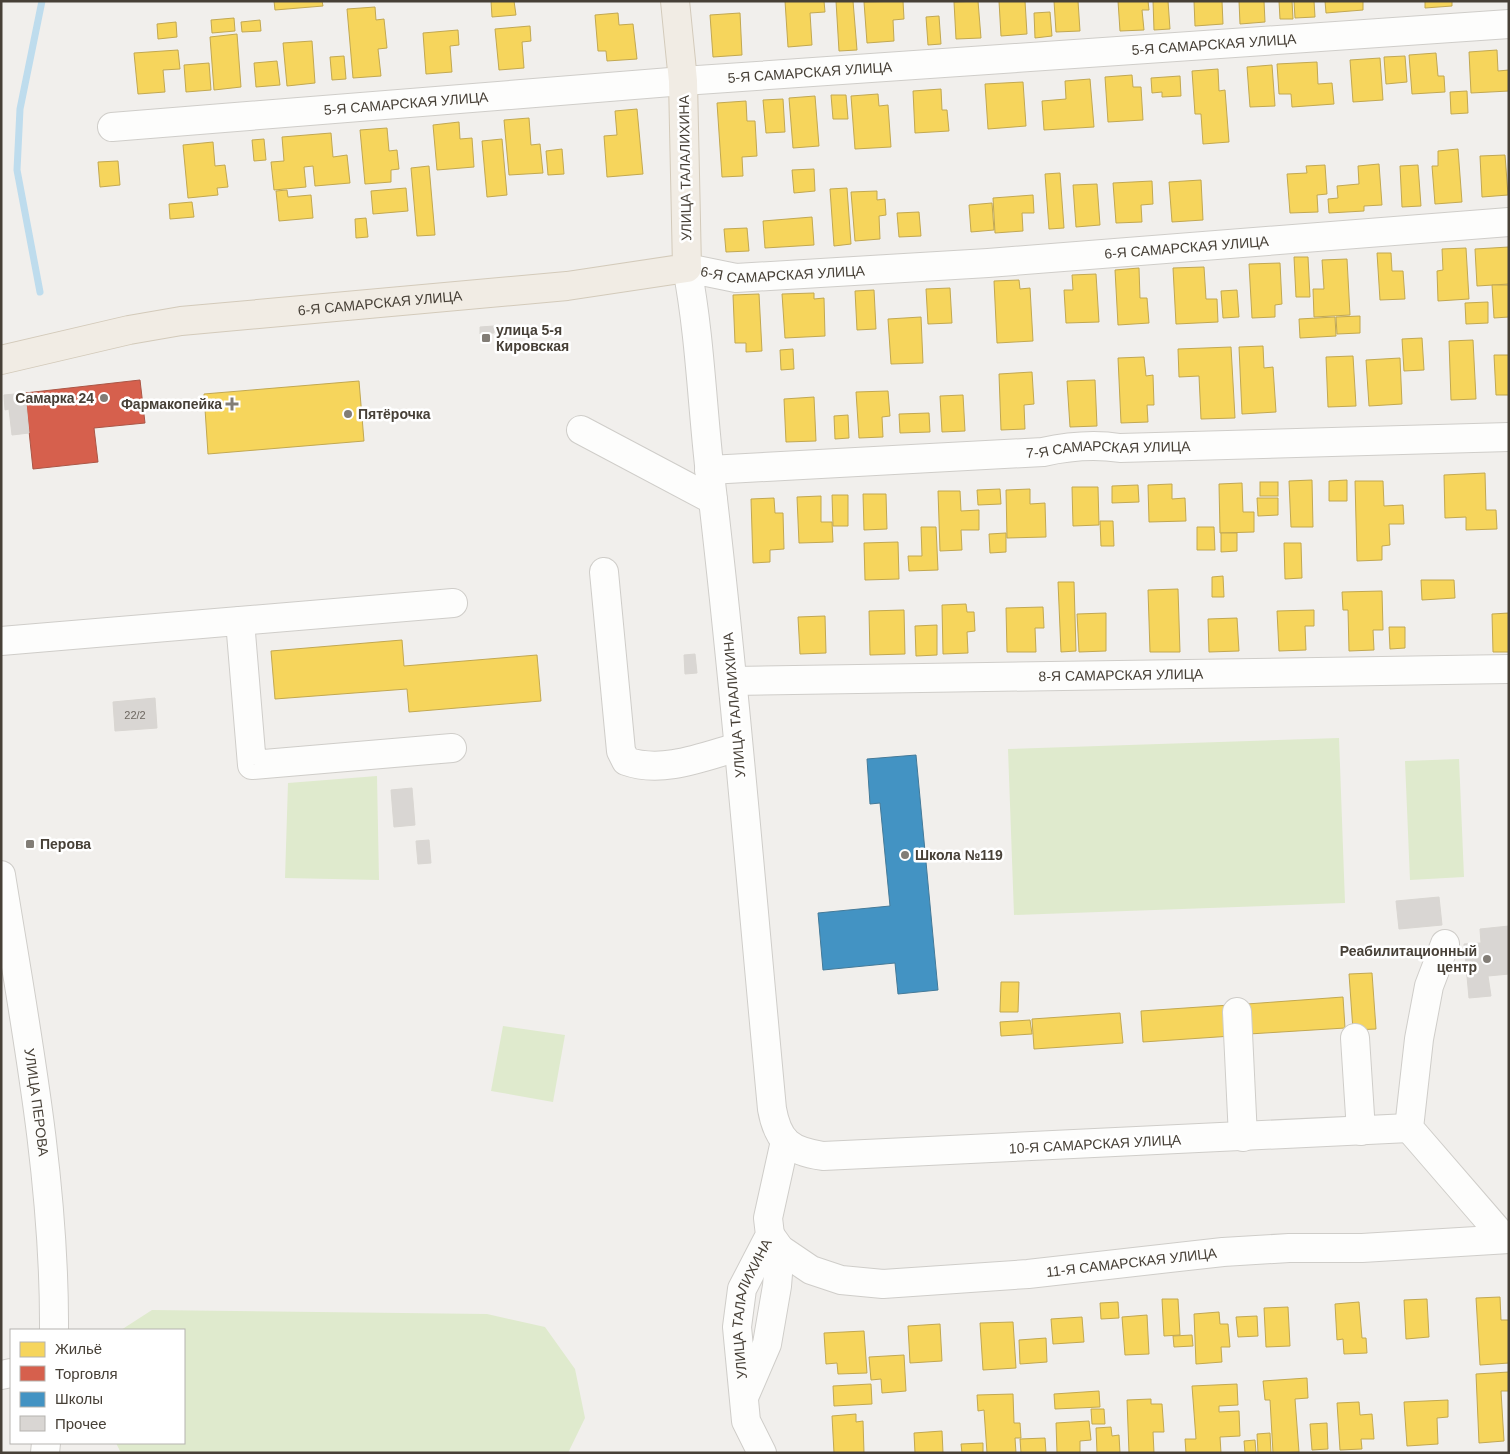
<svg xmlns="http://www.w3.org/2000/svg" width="1510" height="1454" viewBox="0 0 1510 1454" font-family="Arial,sans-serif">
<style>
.green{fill:#dfeacd}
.homes{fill:#f6d55c;stroke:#c2a851}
.shops{fill:#d6604d;stroke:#ab5646}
.schools{fill:#4393c3;stroke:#447a99}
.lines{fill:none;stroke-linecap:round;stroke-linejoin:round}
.stream{stroke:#bedced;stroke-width:7}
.building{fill:#d9d6d3;stroke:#d9d6d2}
.minor-casing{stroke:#cfcdc9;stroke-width:30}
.major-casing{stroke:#d3caba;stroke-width:30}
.minor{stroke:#fdfdfc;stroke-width:28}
.major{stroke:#f1ece4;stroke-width:28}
.poi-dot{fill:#827d76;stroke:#fff;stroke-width:2}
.labels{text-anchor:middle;stroke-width:5;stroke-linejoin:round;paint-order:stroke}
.number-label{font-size:11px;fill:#6d6760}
.street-label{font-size:14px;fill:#474037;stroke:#fff}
.poi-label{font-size:14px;font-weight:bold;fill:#474037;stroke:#fff;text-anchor:start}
</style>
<rect width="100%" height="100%" fill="#f1efec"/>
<g class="green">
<polygon points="1339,738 1345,903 1014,915 1008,749"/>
<polygon points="1459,759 1464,877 1410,880 1405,761"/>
<polygon points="377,776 379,880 285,878 288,783"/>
<polygon points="503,1026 565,1035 553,1102 491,1091"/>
<polygon points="152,1310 487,1314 545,1327 575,1369 585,1418 568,1453 121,1453 116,1443 184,1443 184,1330 121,1330"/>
</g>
<g class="homes">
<polygon points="274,1 322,1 323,6 275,10"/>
<polygon points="491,1 514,1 516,15 492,17"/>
<polygon points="785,1 824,1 825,12 810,13 812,45 788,47"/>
<polygon points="836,1 853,1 857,50 839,51"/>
<polygon points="903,1 904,19 893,20 894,41 867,43 864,2"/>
<polygon points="978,1 981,38 956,39 954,2"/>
<polygon points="999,1 1025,1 1027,34 1001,36"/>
<polygon points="1054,1 1078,1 1080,31 1056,32"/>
<polygon points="1118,1 1148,1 1149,10 1142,10 1144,30 1120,31"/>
<polygon points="1153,1 1168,1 1170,29 1154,30"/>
<polygon points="1194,1 1222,1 1223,24 1195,26"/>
<polygon points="1239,1 1264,1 1265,22 1240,24"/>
<polygon points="1279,1 1292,1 1293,19 1280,19"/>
<polygon points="1294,1 1314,1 1315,17 1295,18"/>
<polygon points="1325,1 1363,1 1363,10 1326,13"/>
<polygon points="1425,1 1452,1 1452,6 1425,8"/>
<polygon points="375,7 376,20 384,19 387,48 378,49 381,76 353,78 347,9"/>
<polygon points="1050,12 1052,36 1035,38 1034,13"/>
<polygon points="618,13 619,25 633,24 637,59 607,61 606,51 598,51 595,15"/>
<polygon points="740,13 742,55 713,57 710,15"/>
<polygon points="939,16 941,44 928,45 926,17"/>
<polygon points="234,18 235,31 212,33 211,20"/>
<polygon points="260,20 261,31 242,32 241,22"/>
<polygon points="176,22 177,37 158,39 157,24"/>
<polygon points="530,26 531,41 522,42 524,68 499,70 495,29"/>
<polygon points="458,30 459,45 450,46 452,72 426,74 423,33"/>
<polygon points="237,34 241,87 214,90 210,37"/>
<polygon points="312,41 315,83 287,86 283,43"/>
<polygon points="178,50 180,69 163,70 165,92 138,94 134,53"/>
<polygon points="1497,50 1498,71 1509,70 1509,91 1471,93 1469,52"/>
<polygon points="1436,53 1438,76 1444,76 1445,92 1412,94 1409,55"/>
<polygon points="344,56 346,79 332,80 330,57"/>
<polygon points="1405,56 1407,82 1386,84 1384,57"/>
<polygon points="1380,58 1383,100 1353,102 1350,60"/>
<polygon points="277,61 280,85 256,87 254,63"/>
<polygon points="1317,62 1318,84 1332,83 1334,104 1292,107 1291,94 1279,94 1277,64"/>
<polygon points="209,63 211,90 186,92 184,65"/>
<polygon points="1272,65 1275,106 1250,107 1247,67"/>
<polygon points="1218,69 1219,91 1225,90 1229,142 1203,144 1201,114 1195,114 1192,71"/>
<polygon points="1132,75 1133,87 1141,87 1143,120 1108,122 1105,77"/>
<polygon points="1180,76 1181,96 1162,97 1162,92 1152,93 1151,78"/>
<polygon points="1090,79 1094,127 1044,130 1042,101 1066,99 1065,81"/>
<polygon points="1023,82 1026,126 988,129 985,84"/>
<polygon points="941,89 942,110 947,110 949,131 915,133 913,91"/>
<polygon points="1467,91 1468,113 1451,114 1450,92"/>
<polygon points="878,94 879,106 888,105 891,147 855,149 851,96"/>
<polygon points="831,95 846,95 848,119 833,119"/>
<polygon points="815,96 819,146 793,148 789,98"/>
<polygon points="783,99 785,132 766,133 763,100"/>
<polygon points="746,101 747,121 755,121 757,156 742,157 743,176 722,177 717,103"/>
<polygon points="637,109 643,174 607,177 604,136 617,135 615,111"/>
<polygon points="529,118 531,145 540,144 543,173 509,175 504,120"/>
<polygon points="459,122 460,139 472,138 474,167 437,170 433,125"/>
<polygon points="387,128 389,151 397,150 399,169 391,170 391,182 365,184 360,130"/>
<polygon points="331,133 333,157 347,155 350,183 315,186 313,166 304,167 306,187 274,190 271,162 284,161 282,137"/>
<polygon points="264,139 266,160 254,161 252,140"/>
<polygon points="502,139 507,195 487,197 482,141"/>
<polygon points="213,142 215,166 225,165 228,187 217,188 218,195 188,198 183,145"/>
<polygon points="562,149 564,174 548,175 546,151"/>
<polygon points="1458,149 1462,202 1435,204 1432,166 1438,166 1438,151"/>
<polygon points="1505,155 1508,195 1482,197 1480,156"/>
<polygon points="118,161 120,185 100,187 98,162"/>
<polygon points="1379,164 1382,205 1364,206 1364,211 1329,213 1328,199 1338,198 1337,186 1359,184 1358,166"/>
<polygon points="1325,165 1327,194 1317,195 1318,212 1290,213 1287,174 1307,173 1306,166"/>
<polygon points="1418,165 1421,206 1402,207 1400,166"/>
<polygon points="429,166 435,235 417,236 411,168"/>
<polygon points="814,169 815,191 794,193 792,170"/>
<polygon points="1060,173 1064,228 1049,229 1045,174"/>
<polygon points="1201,180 1203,220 1172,222 1169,182"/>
<polygon points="1152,181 1153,204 1141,205 1142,222 1116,223 1113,183"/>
<polygon points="1097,184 1100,225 1076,227 1073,185"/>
<polygon points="406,188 408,211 373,214 371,191"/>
<polygon points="847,188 851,244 834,246 830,189"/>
<polygon points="287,190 288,197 311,195 313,218 279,221 276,191"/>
<polygon points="877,191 877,200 885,199 886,215 879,216 880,239 855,241 851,192"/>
<polygon points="1033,195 1034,213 1022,213 1023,231 995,233 993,198"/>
<polygon points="192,202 194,217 170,219 169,204"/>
<polygon points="992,203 994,230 971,232 969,205"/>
<polygon points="919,212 921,236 899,237 897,213"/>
<polygon points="812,217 814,245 765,248 763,221"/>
<polygon points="366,218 368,237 356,238 355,219"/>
<polygon points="747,228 749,251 726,252 724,229"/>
<polygon points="1509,247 1509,284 1477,286 1475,249"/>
<polygon points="1466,248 1469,299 1438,301 1437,271 1443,270 1442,249"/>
<polygon points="1377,253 1391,253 1392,271 1403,271 1405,299 1380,300"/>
<polygon points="1294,257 1308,257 1310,297 1296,297"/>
<polygon points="1347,259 1350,315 1314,317 1313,289 1324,289 1322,260"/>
<polygon points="1280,263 1282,304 1275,305 1275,317 1252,318 1249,264"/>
<polygon points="1204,267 1206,299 1217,299 1218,322 1176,324 1173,268"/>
<polygon points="1139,268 1140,298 1147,298 1149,323 1118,325 1115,270"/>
<polygon points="1096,274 1099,322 1066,323 1064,290 1073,290 1072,275"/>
<polygon points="1019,280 1020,289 1030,288 1033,341 997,343 994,281"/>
<polygon points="1492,285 1509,285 1509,317 1494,318"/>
<polygon points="950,288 952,323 928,324 926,289"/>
<polygon points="874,290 876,329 857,330 855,291"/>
<polygon points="1237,290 1239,317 1223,318 1221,291"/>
<polygon points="814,293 814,299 824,298 825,336 785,338 782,294"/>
<polygon points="759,294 762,351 746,352 746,343 735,343 733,295"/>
<polygon points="1488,302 1488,323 1466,324 1465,303"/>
<polygon points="1360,316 1360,333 1337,334 1336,317"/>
<polygon points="921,317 923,363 891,364 888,319"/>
<polygon points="1335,317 1336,336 1300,338 1299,319"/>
<polygon points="1422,338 1424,370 1404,371 1402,339"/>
<polygon points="1473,340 1476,399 1451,400 1449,341"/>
<polygon points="1263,346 1264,368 1273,367 1276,412 1242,414 1239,347"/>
<polygon points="1231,347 1235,418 1201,419 1199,376 1179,377 1178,349"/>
<polygon points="793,349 794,369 781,370 780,350"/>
<polygon points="1494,355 1509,355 1509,395 1496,395"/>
<polygon points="1353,356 1356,406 1328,407 1326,357"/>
<polygon points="1144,357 1146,376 1153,375 1154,405 1147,405 1148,422 1121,423 1118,358"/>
<polygon points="1400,358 1402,404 1369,406 1366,360"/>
<polygon points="1032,372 1034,404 1024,405 1025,429 1001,430 999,374"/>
<polygon points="1095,380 1097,426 1070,427 1067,381"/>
<polygon points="359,381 364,441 208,454 204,394"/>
<polygon points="888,391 890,416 882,417 883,437 859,438 856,392"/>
<polygon points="963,395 965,431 942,432 940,396"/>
<polygon points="814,397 816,441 786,442 784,399"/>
<polygon points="929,413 930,432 900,433 899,414"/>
<polygon points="848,415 849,438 835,439 834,416"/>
<polygon points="1485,473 1486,510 1496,510 1497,529 1466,530 1466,517 1445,518 1444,475"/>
<polygon points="1312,480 1313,527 1291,527 1289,481"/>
<polygon points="1347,480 1347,501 1329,501 1329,481"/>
<polygon points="1355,481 1383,481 1384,506 1403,505 1404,524 1389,524 1390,545 1382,546 1382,560 1357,561"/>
<rect x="1260" y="482" width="18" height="14"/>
<polygon points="1242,483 1243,512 1254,512 1254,532 1220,533 1219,484"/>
<polygon points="1172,484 1172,499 1185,498 1186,521 1149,522 1148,485"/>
<polygon points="1138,485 1139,502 1112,503 1112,486"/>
<polygon points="1072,487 1098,487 1099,525 1073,526"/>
<polygon points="1000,489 1001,504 978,505 977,490"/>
<polygon points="1030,489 1030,504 1045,503 1046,537 1007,538 1006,490"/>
<polygon points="938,491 960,491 961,511 979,510 979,530 961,530 962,550 940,551"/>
<polygon points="863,494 886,494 887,529 864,530"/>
<polygon points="832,495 848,495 848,526 833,526"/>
<polygon points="821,496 821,522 832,522 833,542 799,543 797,497"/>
<polygon points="774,498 775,513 783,513 784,549 770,550 770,562 753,563 751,499"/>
<polygon points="1257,498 1278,498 1278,515 1258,516"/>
<polygon points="1100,521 1113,521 1114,546 1101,546"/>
<polygon points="921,527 936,527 938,570 909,571 908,556 922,556"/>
<polygon points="1197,527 1214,527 1215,550 1197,550"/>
<polygon points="1006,533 1006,552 990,553 989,534"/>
<polygon points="1221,533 1237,533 1237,551 1221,552"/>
<polygon points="898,542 899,579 865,580 864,543"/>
<polygon points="1284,543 1301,543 1302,578 1285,579"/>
<polygon points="1223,576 1224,597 1212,597 1212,577"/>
<polygon points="1421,580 1454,580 1455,598 1422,600"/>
<polygon points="1058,582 1074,582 1076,651 1061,652"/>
<polygon points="1178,589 1180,652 1150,652 1148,590"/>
<polygon points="1382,591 1383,630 1373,630 1374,650 1349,651 1348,610 1343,610 1342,592"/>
<polygon points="966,604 967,612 974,612 975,631 967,632 968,653 943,654 942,605"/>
<polygon points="1043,607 1044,628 1035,628 1036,652 1007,652 1006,608"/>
<polygon points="904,610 905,654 870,655 869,611"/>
<polygon points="1314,610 1314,626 1305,626 1306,650 1279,651 1277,611"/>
<polygon points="1106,613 1106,651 1079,652 1077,614"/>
<polygon points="1509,613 1509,652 1493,652 1492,614"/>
<polygon points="825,616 826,653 800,654 798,617"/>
<polygon points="1237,618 1239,651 1209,652 1208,619"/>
<polygon points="937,625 937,655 916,656 915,626"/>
<polygon points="1389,627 1405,627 1405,648 1390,649"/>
<polygon points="402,640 404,666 537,655 541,701 409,712 407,689 275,699 271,651"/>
<polygon points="1372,973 1376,1029 1353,1030 1349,974"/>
<polygon points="1001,982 1019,982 1018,1012 1000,1012"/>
<polygon points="1343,997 1345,1028 1249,1034 1247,1004"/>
<polygon points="1230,1005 1232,1036 1143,1042 1141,1011"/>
<polygon points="1120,1013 1123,1043 1034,1049 1032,1019"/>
<polygon points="1030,1020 1032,1034 1001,1036 1000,1022"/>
<polygon points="1500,1297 1501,1320 1509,1320 1509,1363 1480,1365 1476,1298"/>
<polygon points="1162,1299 1178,1299 1180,1335 1164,1336"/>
<polygon points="1427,1299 1429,1337 1406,1339 1404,1300"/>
<polygon points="1118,1302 1119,1318 1101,1319 1100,1303"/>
<polygon points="1359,1302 1362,1338 1366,1338 1367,1353 1344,1354 1343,1339 1337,1340 1335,1304"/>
<polygon points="1288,1307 1290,1346 1266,1347 1264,1308"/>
<polygon points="1219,1312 1220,1324 1228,1324 1230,1347 1221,1347 1222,1362 1196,1364 1194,1314"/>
<polygon points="1147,1315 1149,1354 1125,1355 1122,1317"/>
<polygon points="1257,1316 1258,1336 1238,1337 1236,1317"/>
<polygon points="1082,1317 1084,1342 1053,1344 1051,1319"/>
<polygon points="1013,1322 1016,1368 983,1370 980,1323"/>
<polygon points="940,1324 942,1361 910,1363 908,1326"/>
<polygon points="864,1331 867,1373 838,1374 837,1363 826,1364 824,1333"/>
<polygon points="1192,1335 1193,1346 1174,1347 1173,1336"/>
<polygon points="1046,1338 1047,1362 1020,1364 1019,1340"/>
<polygon points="904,1355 906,1391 882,1393 881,1379 871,1380 869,1357"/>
<polygon points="1509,1372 1509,1391 1501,1391 1504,1441 1479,1443 1476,1374"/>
<polygon points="1307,1378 1308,1398 1295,1399 1299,1452 1273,1453 1270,1400 1265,1400 1263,1381"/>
<polygon points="871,1384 872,1404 834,1406 833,1386"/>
<polygon points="1237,1384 1238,1405 1219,1406 1219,1412 1239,1411 1240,1436 1220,1437 1221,1453 1186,1453 1185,1439 1196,1439 1192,1386"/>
<polygon points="1099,1391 1100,1407 1055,1409 1054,1394"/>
<polygon points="1013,1394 1014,1423 1020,1423 1021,1438 1015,1438 1016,1453 987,1453 984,1410 978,1411 977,1395"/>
<polygon points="1151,1399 1151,1404 1162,1404 1164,1432 1153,1432 1154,1453 1129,1453 1127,1400"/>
<polygon points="1448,1400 1448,1417 1437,1418 1438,1444 1407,1446 1404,1402"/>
<polygon points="1359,1402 1360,1415 1372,1414 1374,1439 1361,1439 1362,1449 1340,1450 1337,1403"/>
<polygon points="1091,1409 1104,1409 1105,1424 1092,1424"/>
<polygon points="856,1414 856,1422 863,1421 864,1453 834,1453 832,1416"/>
<polygon points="1089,1421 1091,1440 1080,1441 1080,1453 1057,1453 1056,1423"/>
<polygon points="1327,1423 1328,1449 1312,1450 1310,1424"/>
<polygon points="1111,1427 1112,1436 1119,1435 1120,1453 1097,1453 1096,1428"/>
<polygon points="942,1431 943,1453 915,1453 914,1433"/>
<polygon points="1270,1433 1271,1453 1258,1453 1257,1434"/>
<polygon points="1045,1438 1046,1453 1021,1453 1020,1439"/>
<polygon points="1255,1440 1256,1453 1245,1453 1244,1441"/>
<polygon points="983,1443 983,1453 962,1453 961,1444"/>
</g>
<polygon class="shops" points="140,380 145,423 94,428 98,462 33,469 25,393"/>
<polygon class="schools" points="916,755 938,990 898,994 895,963 823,970 818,913 890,906 880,803 870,804 867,759"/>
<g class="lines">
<polyline class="stream" points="40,292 17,170 20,109 42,1"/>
</g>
<g class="building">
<polygon points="494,326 494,333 480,334 480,327"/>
<polygon points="25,393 29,433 12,435 9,409 5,410 4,395"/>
<polygon points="695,654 697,673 685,674 684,655"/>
<polygon points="155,698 157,728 115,731 113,702"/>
<polygon points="412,788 415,825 394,827 391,790"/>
<polygon points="429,840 431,863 418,864 416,841"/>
<polygon points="1439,897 1442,925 1399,929 1396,901"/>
<polygon points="1509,926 1509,974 1488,976 1491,996 1469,998 1464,944 1481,943 1480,929"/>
</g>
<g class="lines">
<g class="minor-casing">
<g id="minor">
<path id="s1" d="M112 127 683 81 1509 24"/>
<polyline points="581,430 713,500"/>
<path id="s2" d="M709 470 1043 452C1070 446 1093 444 1120 448L1509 437"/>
<path d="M604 572 621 751 626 761C662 774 703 757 738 747"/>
<polyline points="240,621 252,765 452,748"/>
<polyline points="1,641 453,603"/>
<path id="s3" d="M733 681 1509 669"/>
<path id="s4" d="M1 875C25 1025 55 1178 54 1330"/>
<polyline points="1445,944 1429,986 1419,1039 1409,1128 1505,1239"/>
<polyline points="1237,1012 1243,1137"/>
<polyline points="1355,1038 1361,1131"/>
<path id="s5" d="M1409 1128 823 1156C790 1151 778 1142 772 1109 752 897 735 685 710 474 702 405 700 336 687 268L736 278 988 263 1509 222"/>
<path id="s6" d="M770 1235 780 1249 811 1270 841 1280 883 1284 1028 1274 1223 1252 1289 1248H1362L1509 1239"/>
<polyline points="1,1375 11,1373"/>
<polyline points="745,1395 767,1344 777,1286 780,1249"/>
<polyline points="45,1453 46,1443"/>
<path id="s7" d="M762 1453 746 1421 737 1327 742 1289 770 1235 768 1218 785 1141"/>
</g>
</g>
<g class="major-casing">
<g id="major">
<path id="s8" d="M1 360 129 330 181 321 567 286 687 268 683 81 675 1"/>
</g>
</g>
<use href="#minor" class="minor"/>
<use href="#major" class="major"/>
</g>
<g class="poi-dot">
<rect x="481" y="333" width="10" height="10" rx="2.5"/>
<circle cx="104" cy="398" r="5"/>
<path d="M229.5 396.5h5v5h5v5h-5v5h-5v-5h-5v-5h5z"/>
<circle cx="348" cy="414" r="5"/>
<rect x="25" y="839" width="10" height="10" rx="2.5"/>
<circle cx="905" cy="855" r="5"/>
<circle cx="1487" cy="959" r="5"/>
</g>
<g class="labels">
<g class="number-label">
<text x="135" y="719">22/2</text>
</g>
<g class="street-label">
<text dy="5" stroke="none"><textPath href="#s1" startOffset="1105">5-Я САМАРСКАЯ УЛИЦА</textPath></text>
<text dy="5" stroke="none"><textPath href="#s1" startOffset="700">5-Я САМАРСКАЯ УЛИЦА</textPath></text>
<text dy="5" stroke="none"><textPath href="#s1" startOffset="295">5-Я САМАРСКАЯ УЛИЦА</textPath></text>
<text transform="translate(685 168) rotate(-91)" y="5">УЛИЦА ТАЛАЛИХИНА</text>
<text dy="5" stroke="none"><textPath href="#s5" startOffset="2010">6-Я САМАРСКАЯ УЛИЦА</textPath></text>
<text dy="5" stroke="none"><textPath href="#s5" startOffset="1605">6-Я САМАРСКАЯ УЛИЦА</textPath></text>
<text dy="5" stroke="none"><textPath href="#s8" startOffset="384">6-Я САМАРСКАЯ УЛИЦА</textPath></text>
<text dy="5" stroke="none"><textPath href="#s2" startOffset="400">7-Я САМАРСКАЯ УЛИЦА</textPath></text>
<text dy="5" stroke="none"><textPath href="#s3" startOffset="388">8-Я САМАРСКАЯ УЛИЦА</textPath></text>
<text transform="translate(734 705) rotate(-95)" y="5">УЛИЦА ТАЛАЛИХИНА</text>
<text dy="5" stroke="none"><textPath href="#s4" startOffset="230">УЛИЦА ПЕРОВА</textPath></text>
<text transform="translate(1095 1144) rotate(-3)" y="5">10-Я САМАРСКАЯ УЛИЦА</text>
<text dy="5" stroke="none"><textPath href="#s6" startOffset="378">11-Я САМАРСКАЯ УЛИЦА</textPath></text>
<text dy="5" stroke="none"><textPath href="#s7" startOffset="151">УЛИЦА ТАЛАЛИХИНА</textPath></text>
</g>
<g class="poi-label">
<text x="496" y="335">улица 5-я<tspan x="496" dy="16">Кировская</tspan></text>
<text x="94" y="403" text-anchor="end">Самарка 24</text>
<text x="222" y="409" text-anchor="end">Фармакопейка</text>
<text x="358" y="419">Пятёрочка</text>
<text x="40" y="849">Перова</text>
<text x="915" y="860">Школа №119</text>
<text x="1477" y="956" text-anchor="end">Реабилитационный<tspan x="1477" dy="16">центр</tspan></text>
</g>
</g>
<rect width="1510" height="1454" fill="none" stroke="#474037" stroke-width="5"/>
<rect x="10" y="1329" width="175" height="115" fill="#ffffff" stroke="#b5b3af"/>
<rect x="20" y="1342" width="25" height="15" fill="#f6d55c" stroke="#b5b3af"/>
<text x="55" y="1354" font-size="15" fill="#474037">Жильё</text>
<rect x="20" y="1366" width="25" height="15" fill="#d6604d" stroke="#b5b3af"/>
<text x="55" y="1379" font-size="15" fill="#474037">Торговля</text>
<rect x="20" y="1392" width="25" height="15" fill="#4393c3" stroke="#b5b3af"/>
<text x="55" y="1404" font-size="15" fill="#474037">Школы</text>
<rect x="20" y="1416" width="25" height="15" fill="#d9d6d3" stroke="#b5b3af"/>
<text x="55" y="1429" font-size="15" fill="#474037">Прочее</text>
</svg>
